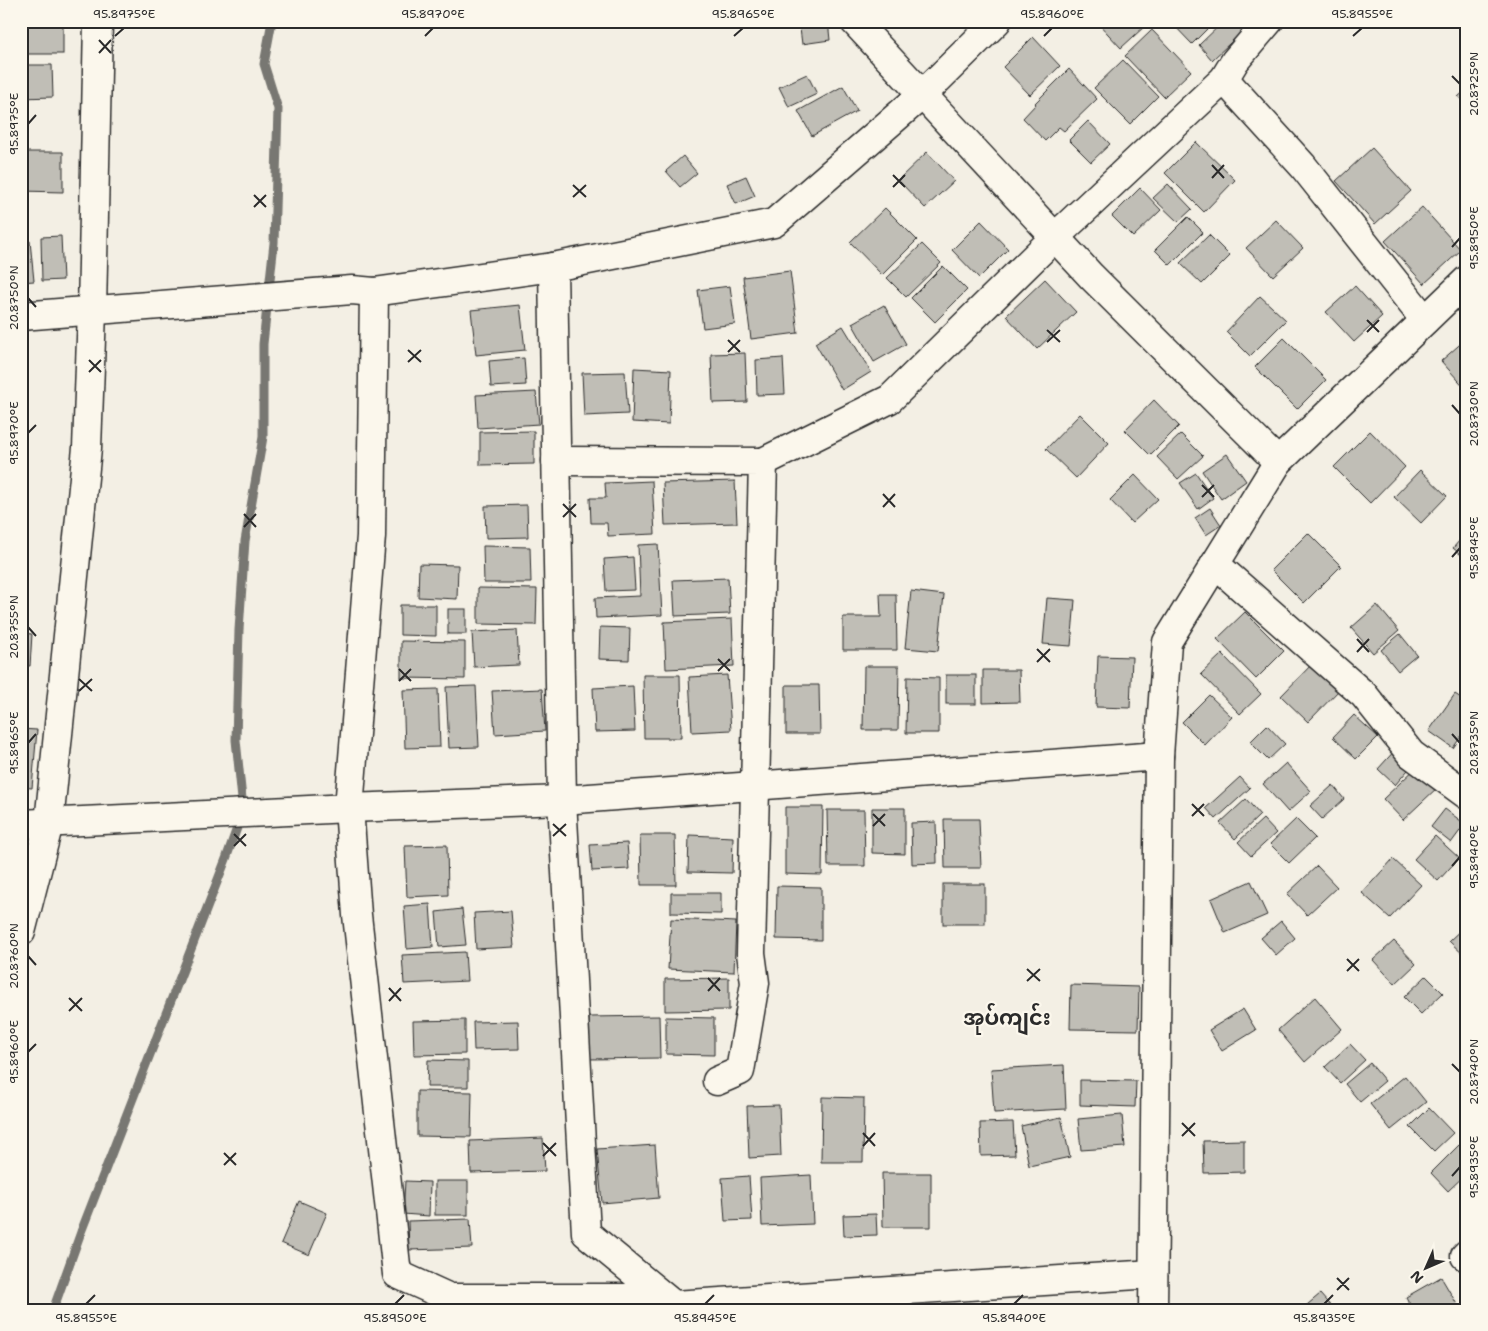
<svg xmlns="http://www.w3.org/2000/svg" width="1488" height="1331" viewBox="0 0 1488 1331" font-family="'Shantell Sans','Noto Sans Myanmar',sans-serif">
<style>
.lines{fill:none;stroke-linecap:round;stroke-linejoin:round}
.stream{stroke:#787772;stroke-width:9}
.building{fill:#c0beb6;stroke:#2b2b2b}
.minor-casing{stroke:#2b2b2b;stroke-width:31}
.minor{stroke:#fbf7ec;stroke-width:28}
.ticks{fill:none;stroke:#2b2b2b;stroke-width:2}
.labels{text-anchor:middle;stroke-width:4.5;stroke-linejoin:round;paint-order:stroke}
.quarter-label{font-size:21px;font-weight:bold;fill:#2b2b2b;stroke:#fbf7ec}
.neatline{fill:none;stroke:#2b2b2b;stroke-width:2}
.ticks-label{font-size:12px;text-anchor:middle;fill:#2b2b2b}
</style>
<rect width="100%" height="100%" fill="#f3efe4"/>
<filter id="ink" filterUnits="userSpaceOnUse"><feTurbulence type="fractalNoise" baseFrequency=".02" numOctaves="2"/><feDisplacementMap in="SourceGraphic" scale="10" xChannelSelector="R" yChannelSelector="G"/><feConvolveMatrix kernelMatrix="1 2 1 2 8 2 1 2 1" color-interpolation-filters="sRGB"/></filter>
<g filter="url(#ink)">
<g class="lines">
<polyline class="stream" points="53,1310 81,1232 226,859 238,825 242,799 236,740 239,630 245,541 263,437 263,344 274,243 278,109 264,64 272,21"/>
</g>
<g class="building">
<polygon points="799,21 828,21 830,40 802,44"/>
<polygon points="1096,21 1141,21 1145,26 1121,48"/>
<polygon points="1170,21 1202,21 1208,28 1192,44"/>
<polygon points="1224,21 1240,21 1246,28 1212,60 1199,45"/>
<rect x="21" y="22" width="42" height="32"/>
<polygon points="1152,30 1191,71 1164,97 1125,56"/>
<polygon points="1033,37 1060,66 1030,95 1003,67"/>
<polygon points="1123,60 1158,96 1130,124 1094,88"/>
<polygon points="21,65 52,65 53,97 21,98"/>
<polygon points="1069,69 1097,99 1064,131 1059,127 1045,141 1023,118 1036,104 1035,103"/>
<polygon points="807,74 817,94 789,107 779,87"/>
<polygon points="843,86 857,111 812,136 798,111"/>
<polygon points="1467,89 1467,105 1458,97"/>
<polygon points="1088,121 1110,144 1091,162 1069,140"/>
<polygon points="1196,142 1235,180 1204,212 1165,173"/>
<polygon points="1372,148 1411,191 1375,224 1336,181"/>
<polygon points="21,152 63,152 63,192 21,191"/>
<polygon points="927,152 954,181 925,208 898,180"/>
<polygon points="683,156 697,173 680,187 666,171"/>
<polygon points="746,176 755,196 736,204 727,184"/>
<polygon points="1168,184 1192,209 1178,222 1153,198"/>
<polygon points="1140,188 1161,210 1133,237 1112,216"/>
<polygon points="1422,207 1461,250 1424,284 1385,241"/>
<polygon points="885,208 917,240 882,275 850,242"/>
<polygon points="1188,217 1203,232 1170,265 1155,250"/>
<polygon points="1276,220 1303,248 1273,276 1246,248"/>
<polygon points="981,221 1008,249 979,278 952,250"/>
<polygon points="1209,235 1230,256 1202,284 1180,263"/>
<polygon points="61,236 63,280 42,281 41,237"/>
<polygon points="30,241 34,281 21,282 21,242"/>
<polygon points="922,244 941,263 906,297 887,278"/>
<polygon points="943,266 967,290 935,322 911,298"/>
<polygon points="790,271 798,333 751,339 743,277"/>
<polygon points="1045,279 1076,312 1037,349 1006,316"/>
<polygon points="730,286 735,324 703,328 698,290"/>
<polygon points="1355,286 1382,316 1354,342 1326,312"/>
<polygon points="1260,296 1286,320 1250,356 1226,332"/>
<polygon points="520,305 525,350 476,355 471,310"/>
<polygon points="884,305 906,344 874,362 852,323"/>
<polygon points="843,326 871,372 842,390 815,343"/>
<polygon points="1284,338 1326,380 1297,409 1255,367"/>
<polygon points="1466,339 1467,340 1467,390 1441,361"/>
<polygon points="745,353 747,402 713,403 711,354"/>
<polygon points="524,358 526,385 491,387 489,361"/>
<polygon points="783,358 785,394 757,395 756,360"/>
<polygon points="634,368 671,370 669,424 632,422"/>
<polygon points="625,372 628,414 584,416 582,373"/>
<polygon points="536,392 539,424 478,428 476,395"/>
<polygon points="1154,400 1179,426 1150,455 1125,430"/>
<polygon points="1080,414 1109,443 1076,478 1046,449"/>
<polygon points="534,431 534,464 480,465 480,432"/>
<polygon points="1370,431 1405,467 1370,503 1334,467"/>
<polygon points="1181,434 1203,456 1178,479 1157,457"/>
<polygon points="1227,454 1246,481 1221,499 1202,471"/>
<polygon points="1420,470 1447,496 1421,523 1394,497"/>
<polygon points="1196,473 1213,498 1198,509 1180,483"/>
<polygon points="1135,475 1158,499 1132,523 1110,500"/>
<polygon points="652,481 655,534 608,536 607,523 591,523 590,498 606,498 605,483"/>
<polygon points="735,481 737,523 665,525 663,483"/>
<polygon points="527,505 528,537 486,538 485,506"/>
<polygon points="1210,508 1221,525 1206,535 1195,518"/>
<polygon points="1467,532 1467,560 1453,548"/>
<polygon points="1308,533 1341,566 1304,603 1271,570"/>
<polygon points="658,544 662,615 596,618 595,598 640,596 638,545"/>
<polygon points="483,546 530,547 531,583 484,583"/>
<polygon points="633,557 635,590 606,591 604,559"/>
<polygon points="419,564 458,565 457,599 418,597"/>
<polygon points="728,578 730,614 675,616 673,580"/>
<polygon points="478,588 537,589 536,625 478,624"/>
<polygon points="911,591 944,595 938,651 905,648"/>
<polygon points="880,594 896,594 897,650 843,650 843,617 881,617"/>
<polygon points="1047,598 1075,600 1071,646 1043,644"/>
<polygon points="400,605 436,605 436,636 400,635"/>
<polygon points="1377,605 1399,631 1373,653 1351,628"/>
<rect x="448" y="609" width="18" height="25"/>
<polygon points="1245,612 1284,651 1256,679 1217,639"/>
<polygon points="732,619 734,666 666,669 664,622"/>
<polygon points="600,627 630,628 629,660 599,659"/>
<polygon points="517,630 519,665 474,667 472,632"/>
<polygon points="21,633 32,634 30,666 21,665"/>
<polygon points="1400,634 1417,655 1398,671 1381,650"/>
<polygon points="401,641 465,642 465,679 401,678"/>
<polygon points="1222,654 1261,694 1240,714 1201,674"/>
<polygon points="1098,656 1132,657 1130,708 1096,707"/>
<polygon points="1315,661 1342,687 1308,722 1281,696"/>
<polygon points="864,666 899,666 898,730 863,730"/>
<polygon points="983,670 1019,670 1020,702 983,703"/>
<polygon points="643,675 680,675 681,738 644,738"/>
<polygon points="727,675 731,730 692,732 689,677"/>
<rect x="946" y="675" width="30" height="29"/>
<polygon points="21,676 26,676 24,710 21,710"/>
<polygon points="907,677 939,678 939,733 906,733"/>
<polygon points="786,685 819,685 820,734 786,734"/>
<polygon points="476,686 479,747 449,748 446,687"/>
<polygon points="633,686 635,731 595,732 593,688"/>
<polygon points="438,689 440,747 405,748 403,690"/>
<polygon points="542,689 545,731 495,734 492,691"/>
<polygon points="1455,694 1467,702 1467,728 1453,748 1429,731"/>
<polygon points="1209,695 1232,717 1205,745 1182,722"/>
<polygon points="1354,715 1378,737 1356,759 1333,737"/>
<polygon points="1267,725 1285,744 1268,760 1250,742"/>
<polygon points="21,729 37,730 32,788 21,787"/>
<polygon points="1397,748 1414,763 1395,785 1378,769"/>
<polygon points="1286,763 1311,791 1288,812 1263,784"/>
<polygon points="1419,765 1439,786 1403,820 1383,799"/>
<polygon points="1240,777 1250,788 1216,819 1206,808"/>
<polygon points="1333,785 1344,799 1322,819 1310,806"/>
<polygon points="1246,799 1260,815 1235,839 1220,823"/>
<polygon points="785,807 823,807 822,875 785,874"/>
<polygon points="872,808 905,808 905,854 872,853"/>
<polygon points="1445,809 1465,824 1451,843 1431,827"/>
<polygon points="827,810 864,810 865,866 828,866"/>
<polygon points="944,819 979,819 981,868 945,868"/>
<polygon points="1263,819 1276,833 1251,856 1238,842"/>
<polygon points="1296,819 1315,838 1289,863 1270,844"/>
<polygon points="936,822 937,863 912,864 911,823"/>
<polygon points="640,835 675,835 676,885 641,885"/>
<polygon points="689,835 733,837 732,873 688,872"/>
<polygon points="1435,836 1459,858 1438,881 1414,859"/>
<polygon points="627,843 629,869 592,871 590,845"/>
<polygon points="447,845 448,895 407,897 405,846"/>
<polygon points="1393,859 1421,885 1390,918 1362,893"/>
<polygon points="1317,866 1337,887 1307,915 1287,894"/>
<polygon points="1251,881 1267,915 1225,933 1211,899"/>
<rect x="943" y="884" width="42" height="40"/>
<polygon points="777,886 821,887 821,940 776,939"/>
<polygon points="671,893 721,893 721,914 671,913"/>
<polygon points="430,904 433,947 407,949 404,906"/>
<polygon points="462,909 466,945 439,947 436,912"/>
<polygon points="511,911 514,947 476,949 474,913"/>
<polygon points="671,919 736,922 734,972 668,969"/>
<polygon points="1281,921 1295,938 1276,955 1261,938"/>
<polygon points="1467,924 1467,958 1449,941"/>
<polygon points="1394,941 1416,964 1395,984 1373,960"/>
<polygon points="465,952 467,981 404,984 402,955"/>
<polygon points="1426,976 1443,993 1421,1014 1404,997"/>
<polygon points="729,978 729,1010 665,1011 665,979"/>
<polygon points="1071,985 1139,987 1138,1030 1070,1029"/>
<polygon points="1315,997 1342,1029 1305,1062 1278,1030"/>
<polygon points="1243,1009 1256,1030 1222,1051 1209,1030"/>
<polygon points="659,1016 660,1058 590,1059 589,1017"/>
<polygon points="666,1017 714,1018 714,1055 666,1054"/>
<polygon points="465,1020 465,1054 414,1055 413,1021"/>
<polygon points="518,1021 519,1049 474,1050 473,1022"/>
<polygon points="1350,1044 1365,1060 1340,1083 1325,1067"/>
<polygon points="428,1060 468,1061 468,1087 427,1087"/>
<polygon points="1370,1063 1385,1081 1360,1102 1345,1084"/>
<polygon points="1064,1065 1066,1109 994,1113 991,1069"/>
<polygon points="1405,1076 1426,1102 1391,1130 1370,1104"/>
<polygon points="1080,1080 1136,1081 1135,1107 1080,1105"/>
<polygon points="417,1091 472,1092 471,1137 417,1136"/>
<polygon points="822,1097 864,1098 863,1162 821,1162"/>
<polygon points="779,1105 781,1156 749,1158 747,1106"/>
<polygon points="1429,1108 1453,1133 1434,1151 1410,1127"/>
<polygon points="1122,1115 1125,1147 1081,1150 1078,1119"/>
<polygon points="1061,1117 1070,1157 1029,1166 1021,1126"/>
<polygon points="1013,1122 1015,1155 981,1156 980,1123"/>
<polygon points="543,1138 545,1171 471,1173 470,1141"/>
<polygon points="1244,1140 1244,1172 1204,1173 1203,1141"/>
<polygon points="655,1145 659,1198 602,1203 597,1149"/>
<polygon points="1459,1145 1467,1153 1467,1173 1448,1191 1431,1173"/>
<polygon points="882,1173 931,1173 931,1227 883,1227"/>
<polygon points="811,1175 813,1224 762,1226 760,1178"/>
<polygon points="749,1176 752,1220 725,1221 722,1178"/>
<polygon points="405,1181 430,1182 429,1216 403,1214"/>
<rect x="435" y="1181" width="33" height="34"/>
<polygon points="299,1201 327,1213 309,1255 281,1243"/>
<polygon points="876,1214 877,1235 844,1236 843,1215"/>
<polygon points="470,1219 472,1248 409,1250 408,1221"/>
<polygon points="1441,1277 1458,1306 1452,1310 1413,1310 1406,1297"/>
<polygon points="1320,1294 1334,1310 1301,1310"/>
</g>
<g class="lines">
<g class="minor-casing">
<g id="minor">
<polyline points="854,21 1091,276 1278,462"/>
<polyline points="997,21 923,94 774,223 553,267 374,292 371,536 349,808 357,915 397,1274 450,1298 638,1298 674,1305 1153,1274"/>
<polyline points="1224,79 1303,166 1425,320"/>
<polyline points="553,267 562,800 586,1233 670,1302"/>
<polyline points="21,316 352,290 374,292"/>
<polyline points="556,461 763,462 751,953 755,983 740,1071 717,1081"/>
<polyline points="763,462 890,399 1055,237 1224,79 1235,61 1269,21"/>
<polyline points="1215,564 1364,695 1411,754 1467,795"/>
<polyline points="21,824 349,808 562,800 1159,756"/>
<polyline points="21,932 49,823 87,448 92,311 98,21"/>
<polyline points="1465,1256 1467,1254"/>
<polyline points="1153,1310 1159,756 1167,642 1278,462 1467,280"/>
</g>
</g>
<use href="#minor" class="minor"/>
</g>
</g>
<path class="ticks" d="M115 36 124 28M425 36 433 28M734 36 743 28M1044 36 1052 28M1353 36 1362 28M99 40 111 53M99 53 111 40M1452 76 1460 84M28 124 36 115M1212 165 1224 178M893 175 905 187M1212 178 1224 165M573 185 586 197M893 187 905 175M254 195 266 207M573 197 586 185M254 207 266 195M1452 247 1460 238M28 298 36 307M1367 320 1379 332M1047 330 1060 342M1367 332 1379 320M728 340 740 352M1047 342 1060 330M408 350 421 362M728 352 740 340M89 360 101 372M408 362 421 350M89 372 101 360M1452 405 1460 414M28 433 36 425M1202 485 1214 497M883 494 895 507M1202 497 1214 485M563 504 576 517M883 507 895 494M244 514 256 527M563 517 576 504M244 527 256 514M1452 557 1460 548M28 627 36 636M1357 639 1369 652M1037 649 1050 662M1357 652 1369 639M718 659 730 671M1037 662 1050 649M399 669 411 681M718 671 730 659M79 679 92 691M399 681 411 669M79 691 92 679M1452 734 1460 743M28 743 36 734M1192 804 1204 816M873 814 885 826M1192 816 1204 804M553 824 566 836M873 826 885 814M234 834 246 846M553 836 566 824M234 846 246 834M1452 866 1460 857M28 956 36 965M1347 959 1359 971M1027 969 1040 981M1347 971 1359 959M708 978 720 991M1027 981 1040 969M389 988 401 1001M708 991 720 978M69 998 82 1011M389 1001 401 988M69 1011 82 998M28 1052 36 1044M1452 1064 1460 1072M1182 1123 1195 1136M863 1133 875 1146M1182 1136 1195 1123M543 1143 556 1156M863 1146 875 1133M224 1153 236 1165M543 1156 556 1143M224 1165 236 1153M1452 1176 1460 1167M1337 1278 1349 1290M1337 1290 1349 1278M86 1304 95 1295M395 1304 404 1295M705 1304 714 1295M1014 1304 1023 1295M1324 1304 1333 1295"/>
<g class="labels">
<g class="quarter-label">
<text x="1007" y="1025">အုပ်ကျင်း</text>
</g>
</g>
<rect width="1488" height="1331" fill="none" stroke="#fbf7ec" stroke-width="55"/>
<g transform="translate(1426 1268) rotate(225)" stroke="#fbf7ec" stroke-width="4" paint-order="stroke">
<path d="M0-4L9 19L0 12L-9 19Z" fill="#2b2b2b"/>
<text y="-8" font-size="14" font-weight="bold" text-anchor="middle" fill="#2b2b2b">N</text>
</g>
<rect x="28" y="28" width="1432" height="1276" class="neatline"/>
<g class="ticks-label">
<text x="124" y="18">95.8975°E</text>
<text x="433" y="18">95.8970°E</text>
<text x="743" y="18">95.8965°E</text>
<text x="1052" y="18">95.8960°E</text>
<text x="1362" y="18">95.8955°E</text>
<text transform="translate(1474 84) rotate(-90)" y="4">20.8725°N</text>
<text transform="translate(14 124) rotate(-90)" y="4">95.8975°E</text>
<text transform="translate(1474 238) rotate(-90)" y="4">95.8950°E</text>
<text transform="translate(14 298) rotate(-90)" y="4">20.8750°N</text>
<text transform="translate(1474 414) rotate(-90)" y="4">20.8730°N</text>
<text transform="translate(14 433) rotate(-90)" y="4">95.8970°E</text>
<text transform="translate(1474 548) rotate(-90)" y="4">95.8945°E</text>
<text transform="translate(14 627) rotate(-90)" y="4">20.8755°N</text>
<text transform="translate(14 743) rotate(-90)" y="4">95.8965°E</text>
<text transform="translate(1474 743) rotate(-90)" y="4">20.8735°N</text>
<text transform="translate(1474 857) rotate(-90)" y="4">95.8940°E</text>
<text transform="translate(14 956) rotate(-90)" y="4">20.8760°N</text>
<text transform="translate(14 1052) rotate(-90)" y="4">95.8960°E</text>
<text transform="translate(1474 1072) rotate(-90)" y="4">20.8740°N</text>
<text transform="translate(1474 1167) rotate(-90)" y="4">95.8935°E</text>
<text x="86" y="1322">95.8955°E</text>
<text x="395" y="1322">95.8950°E</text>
<text x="705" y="1322">95.8945°E</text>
<text x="1014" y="1322">95.8940°E</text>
<text x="1324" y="1322">95.8935°E</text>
</g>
</svg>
